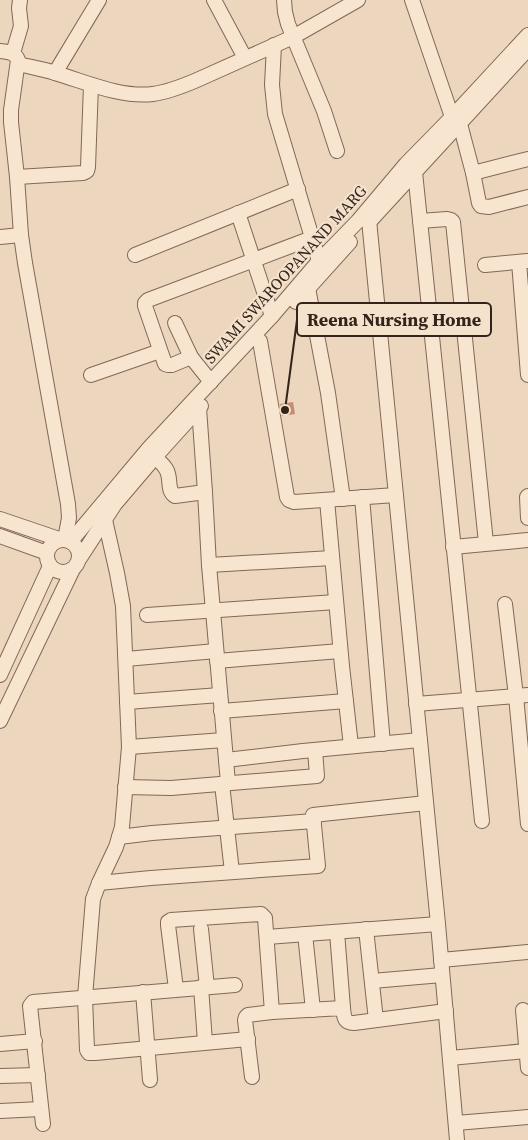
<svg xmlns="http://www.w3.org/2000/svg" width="528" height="1140" viewBox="0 0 528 1140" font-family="'Source Serif 4',serif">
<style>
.building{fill:#c98a74}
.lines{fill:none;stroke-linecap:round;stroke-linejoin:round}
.minor-casing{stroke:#836757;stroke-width:16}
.minor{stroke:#f7e5d0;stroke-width:14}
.labels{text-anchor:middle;stroke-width:4.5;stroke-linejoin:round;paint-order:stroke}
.street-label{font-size:16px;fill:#33231b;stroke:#f4e2cc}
.leader{fill:none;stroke:#33231b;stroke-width:2}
.callout-dot{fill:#33231b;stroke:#f4e2cc;stroke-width:2}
.callout{fill:#f4e2cc;stroke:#33231b;stroke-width:2}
.callout-label{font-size:18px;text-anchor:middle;font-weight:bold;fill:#33231b}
</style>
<rect width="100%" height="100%" fill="#ecd6bd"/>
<polygon class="building" points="293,402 295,414 282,416 280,404"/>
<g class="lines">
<g class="minor-casing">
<g id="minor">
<polyline points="214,0 245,58"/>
<polyline points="284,0 285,12 288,24 324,111 337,151"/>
<polyline points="412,0 452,117"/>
<polyline points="274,45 272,85 275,114 319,261"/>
<path d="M0 51C8 52 15 52 18 60L11 110V122L17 177 21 235 25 263 68 504 69 518 65 539"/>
<polyline points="13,53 21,26 19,8 20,0"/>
<path d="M18 64C30 67 43 69 55 73 86 82 121 98 153 94 168 92 183 86 197 80L293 37 358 0"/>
<polyline points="55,73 99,0"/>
<polyline points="460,124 473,173 479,203 481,206 489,207 528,197"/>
<polyline points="415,172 482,821"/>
<polyline points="473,173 528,159"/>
<polyline points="17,177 83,173 87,171 88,167 91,85"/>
<polyline points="368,210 438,924 457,1140"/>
<polyline points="238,213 272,316"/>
<polyline points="370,221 528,49"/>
<polyline points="420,221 447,219 451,220 453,222 486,543"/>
<polyline points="0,237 21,235"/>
<polyline points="135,255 298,189"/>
<polyline points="519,262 528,375"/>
<polyline points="485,265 527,261"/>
<polyline points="308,288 328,393 343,499"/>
<polyline points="296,302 350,242"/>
<polyline points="175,323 191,357 211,382"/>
<polyline points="260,341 287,497 289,500 294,502 396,495"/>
<polyline points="191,357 172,365 168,365 165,364 145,306 145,303 148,300 312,238"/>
<polyline points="91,375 160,351"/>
<polyline points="199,408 205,492 209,565 228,783"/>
<path d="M155 457C159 461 164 465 166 469 172 478 166 490 175 496L205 492"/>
<polyline points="528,496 527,497 528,518"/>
<polyline points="362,497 383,744"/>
<polyline points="327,500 342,666 351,746"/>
<polyline points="0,519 59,539"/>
<polyline points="105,520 117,573 123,606 129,747 122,827 116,847 99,883 93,899 85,997 87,1050 89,1053 95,1053 248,1039"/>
<polyline points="0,536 47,553"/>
<circle cx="63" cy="556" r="16"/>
<polyline points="71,541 149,448 272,316 319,261 358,221 406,164 452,117 528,35"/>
<polyline points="453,547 528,540"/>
<polyline points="80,558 115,504 155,457 201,406"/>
<polyline points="209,565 332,558"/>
<polyline points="505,604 516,696 528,824"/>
<polyline points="147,615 336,602"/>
<polyline points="126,659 216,651"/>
<polyline points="217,661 340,651"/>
<polyline points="0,675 50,566"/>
<polyline points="127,702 220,695"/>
<polyline points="416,704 528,695"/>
<polyline points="221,711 346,701"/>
<polyline points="0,721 73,569"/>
<polyline points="129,747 224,740"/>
<polyline points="226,760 303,751 420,740"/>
<polyline points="222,784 232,872"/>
<polyline points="125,787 171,788 317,776 315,750"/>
<polyline points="119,837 152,833 314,821"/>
<polyline points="99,883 151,878 318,866 313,815 426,803"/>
<polyline points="201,929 207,987"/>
<polyline points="366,929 376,1020"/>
<polyline points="337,932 343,1008"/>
<polyline points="305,934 313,1010"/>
<polyline points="267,937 438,924"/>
<polyline points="441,960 528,952"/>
<polyline points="372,981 442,975"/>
<polyline points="201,987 205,1042"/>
<polyline points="176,989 168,925 168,922 171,920 261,914 265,918 272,1012"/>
<polyline points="143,992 150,1080"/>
<polyline points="523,1010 528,1068"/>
<polyline points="0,1044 35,1041"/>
<polyline points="450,1058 526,1051"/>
<polyline points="0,1076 38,1075"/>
<path d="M252 1077 245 1020 246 1017 248 1015 272 1012 343 1008C344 1017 344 1023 354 1023L446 1011"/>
<polyline points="0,1111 41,1109"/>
<polyline points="456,1123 528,1117"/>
<polyline points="43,1124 30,1006 33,1002 235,985"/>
</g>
</g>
<use href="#minor" class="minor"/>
</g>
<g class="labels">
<g class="street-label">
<text transform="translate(285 274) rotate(-48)" y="6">SWAMI SWAROOPANAND MARG</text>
</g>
</g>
<path class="leader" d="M285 410L297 320"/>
<circle class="callout-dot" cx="285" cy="410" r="5"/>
<rect class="callout" x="297" y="303" width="194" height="33" rx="5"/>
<g class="callout-label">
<text x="394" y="326">Reena Nursing Home</text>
</g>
</svg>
